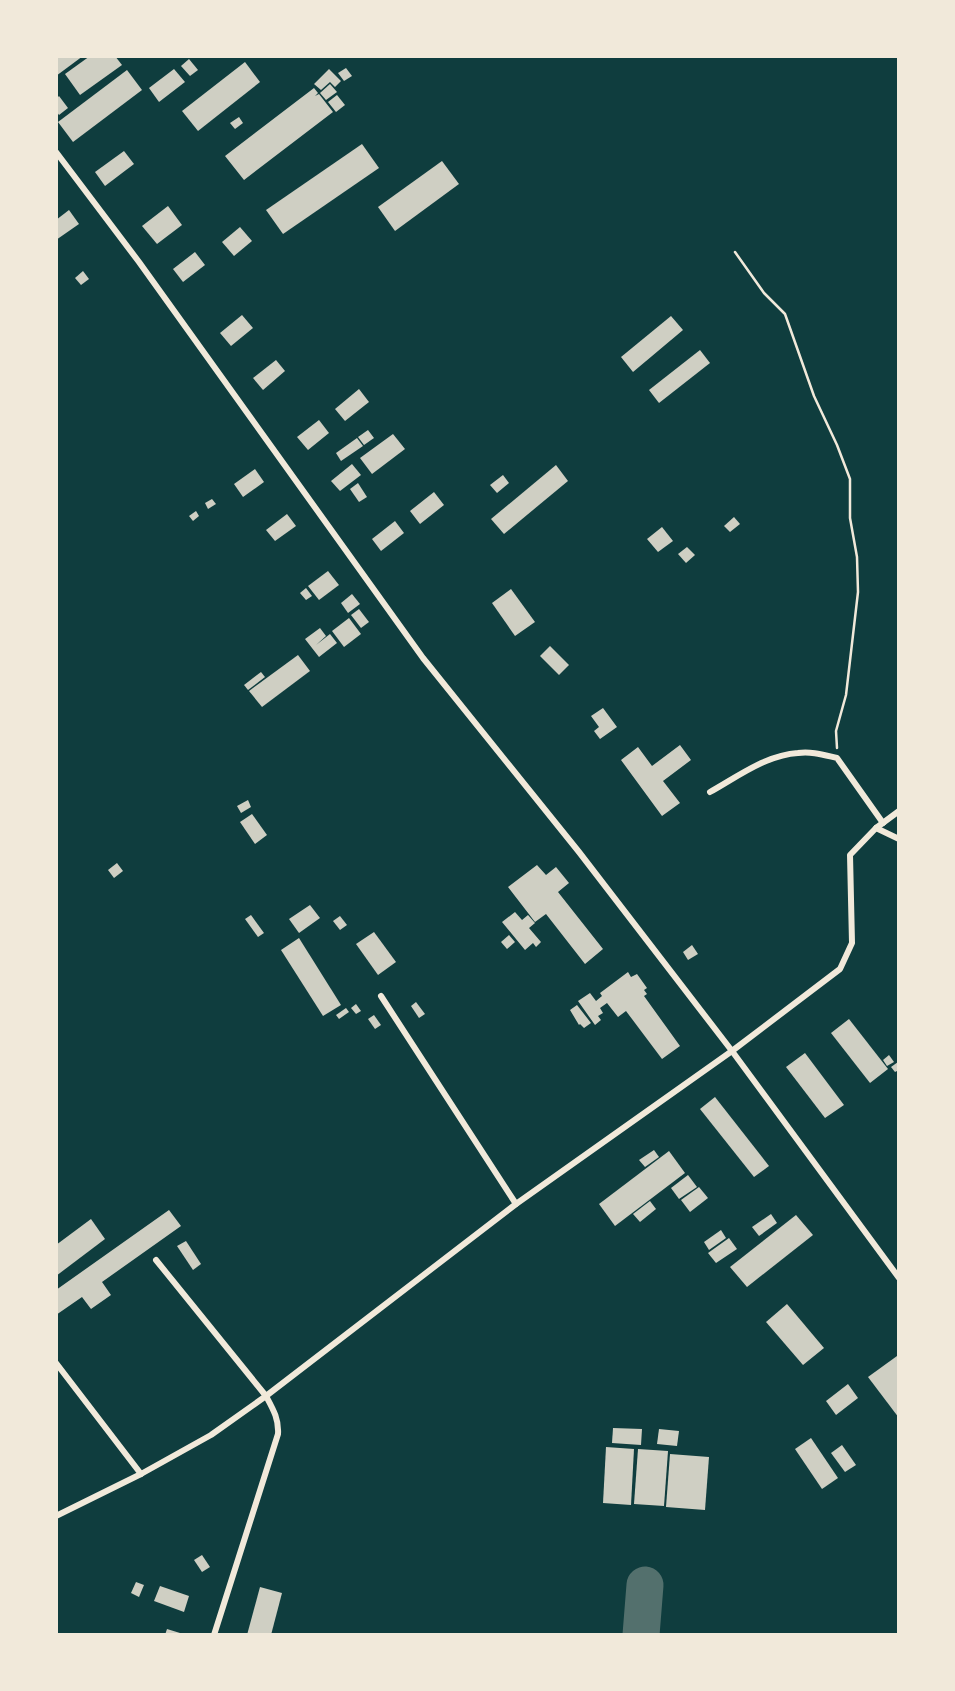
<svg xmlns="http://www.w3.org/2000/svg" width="955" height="1691" viewBox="0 0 955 1691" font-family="Georgia,serif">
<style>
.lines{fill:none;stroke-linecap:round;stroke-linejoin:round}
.taxiway{stroke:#53706d;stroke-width:37}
.building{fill:#cfcfc3}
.path{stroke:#f1e9da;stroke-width:2.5}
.minor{stroke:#f1e9da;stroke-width:6}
</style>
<rect width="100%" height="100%" fill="#0f3d3e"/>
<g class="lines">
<polyline class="taxiway" points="641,1635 645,1585"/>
</g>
<g class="building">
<polygon points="56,56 83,56 56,76"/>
<polygon points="90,56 115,56 122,65 80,95 65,74"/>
<polygon points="189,59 198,70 190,76 181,66"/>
<polygon points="245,62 260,82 198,131 182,111"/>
<polygon points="346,68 352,76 344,81 338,73"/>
<polygon points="174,69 185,82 159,102 149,88"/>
<polygon points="329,69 341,81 335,87 330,82 321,90 314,84"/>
<polygon points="127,70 142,90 73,142 58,122"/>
<polygon points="330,84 337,92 326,100 320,93"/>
<polygon points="314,88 318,93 315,96 319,94 333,112 244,180 225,156"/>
<polygon points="337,95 345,105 336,112 328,102"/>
<polygon points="59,96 68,108 59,115 56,111 56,99"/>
<polygon points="239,117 243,123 235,129 230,123"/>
<polygon points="362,144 379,168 283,234 266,210"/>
<polygon points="124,151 134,164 105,186 95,172"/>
<polygon points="442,161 459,184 395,231 378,207"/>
<polygon points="168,206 182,225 157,244 142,226"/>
<polygon points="69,210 79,224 56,240 56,220"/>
<polygon points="240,227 252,241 234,256 222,242"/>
<polygon points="195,252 205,265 183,282 173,269"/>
<polygon points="83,271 89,279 81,285 75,278"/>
<polygon points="242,315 253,328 231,346 220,333"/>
<polygon points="671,316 683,330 633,372 621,357"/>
<polygon points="700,350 710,363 659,403 649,390"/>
<polygon points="276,360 285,371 263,390 253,378"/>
<polygon points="359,389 369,402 345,421 335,409"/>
<polygon points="319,420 329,433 308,450 297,437"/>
<polygon points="368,430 374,438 364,445 358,437"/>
<polygon points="393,434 405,449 372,474 360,458"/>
<polygon points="357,438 363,446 341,461 336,453"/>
<polygon points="352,464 361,475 340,491 331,481"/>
<polygon points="556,465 568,481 504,534 491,519"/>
<polygon points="255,469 264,482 243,497 234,484"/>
<polygon points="503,475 509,483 497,493 490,485"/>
<polygon points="358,483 367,497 359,502 350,489"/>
<polygon points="434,492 444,505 420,524 410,511"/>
<polygon points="212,499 216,504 208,509 205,503"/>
<polygon points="196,511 199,516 193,521 189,516"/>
<polygon points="287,514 296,526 275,541 266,530"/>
<polygon points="734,517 740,524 730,532 724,526"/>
<polygon points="395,521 404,533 381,551 372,539"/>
<polygon points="662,527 673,541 658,552 647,539"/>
<polygon points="687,547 695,555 686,563 678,554"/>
<polygon points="328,571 339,585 319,600 308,586"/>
<polygon points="306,588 312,596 306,600 300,593"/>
<polygon points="511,589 535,622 515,636 492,603"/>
<polygon points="352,594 360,604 348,613 341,603"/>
<polygon points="359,609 369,622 361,628 351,615"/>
<polygon points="349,618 361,634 344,647 332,631"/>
<polygon points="320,628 326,636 316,645 330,634 337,643 319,657 305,639"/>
<polygon points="550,646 569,665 559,675 540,656"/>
<polygon points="298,655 310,671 262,707 249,691"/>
<polygon points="261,672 265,677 248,690 244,685"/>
<polygon points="603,708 617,727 600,739 594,731 599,727 591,716"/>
<polygon points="680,745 691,760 663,781 680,803 662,816 621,760 638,747 652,766"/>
<polygon points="248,800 251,807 241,813 237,806"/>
<polygon points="252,814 267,835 255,844 240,822"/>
<polygon points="117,863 123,871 114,878 108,870"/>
<polygon points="537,865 546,875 556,867 569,883 558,892 603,949 585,964 546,914 535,922 508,887"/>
<polygon points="310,905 320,918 299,933 289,919"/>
<polygon points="515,912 522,920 528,915 535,923 529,928 541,942 536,947 533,943 525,950 502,922"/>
<polygon points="251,915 264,933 258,937 245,919"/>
<polygon points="340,916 347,925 340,930 333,921"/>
<polygon points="374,932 396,962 378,975 356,944"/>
<polygon points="509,935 515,942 507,949 501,942"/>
<polygon points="299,938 341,1005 323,1016 281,950"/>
<polygon points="692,945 698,954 688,960 683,952"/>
<polygon points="628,972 631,977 637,974 647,988 644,990 647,994 644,996 680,1046 662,1059 626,1011 618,1017 607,1003 600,1008 603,1013 598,1016 601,1020 595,1025 578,1001 590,993 596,1001 602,996 600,993"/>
<polygon points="416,1002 425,1014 419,1018 411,1006"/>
<polygon points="356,1004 361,1011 356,1014 351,1008"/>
<polygon points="577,1005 591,1023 584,1028 580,1024 579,1025 570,1010"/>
<polygon points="346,1008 349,1012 339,1019 336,1015"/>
<polygon points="374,1015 381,1025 375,1029 368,1019"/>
<polygon points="849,1019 888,1069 870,1083 831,1033"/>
<polygon points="805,1053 844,1105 825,1118 786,1067"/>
<polygon points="889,1055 894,1062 887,1066 883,1060"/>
<polygon points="898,1062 899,1070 895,1072 891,1067"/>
<polygon points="715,1097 769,1166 754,1177 700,1109"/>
<polygon points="654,1150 659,1157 645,1167 639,1160"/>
<polygon points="669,1151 685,1173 615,1226 599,1204"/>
<polygon points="688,1175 697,1187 679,1199 671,1188"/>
<polygon points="699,1187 708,1198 690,1212 681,1200"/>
<polygon points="650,1201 656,1209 640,1222 633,1214"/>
<polygon points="169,1210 181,1226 102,1282 111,1295 91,1309 82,1297 56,1315 56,1290"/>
<polygon points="771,1214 777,1223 759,1236 752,1227"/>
<polygon points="796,1215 813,1235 747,1287 730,1267"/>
<polygon points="91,1219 105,1239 56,1276 56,1245"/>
<polygon points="721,1230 726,1238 709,1250 704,1242"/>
<polygon points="729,1238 737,1249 716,1263 708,1253"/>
<polygon points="186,1241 201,1264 193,1270 177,1246"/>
<polygon points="787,1304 824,1348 803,1365 766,1322"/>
<polygon points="897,1356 899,1358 899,1418 868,1377"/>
<polygon points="848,1384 858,1398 836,1415 826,1401"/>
<polygon points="613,1428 642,1429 641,1445 612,1443"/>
<polygon points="659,1429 679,1431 677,1446 657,1444"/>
<polygon points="811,1438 838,1478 822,1489 795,1449"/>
<polygon points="842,1445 856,1465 845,1472 831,1453"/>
<polygon points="606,1447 634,1449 631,1505 603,1503"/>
<polygon points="638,1449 668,1451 664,1506 634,1504"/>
<polygon points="670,1454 709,1457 705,1510 666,1507"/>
<polygon points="202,1555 210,1567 202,1572 194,1560"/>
<polygon points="136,1582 144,1585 139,1597 131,1593"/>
<polygon points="160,1586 189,1596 184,1612 154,1601"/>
<polygon points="260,1587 282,1593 271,1635 247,1635"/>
<polygon points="167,1629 180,1633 180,1635 165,1635"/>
</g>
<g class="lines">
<polyline class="path" points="735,252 764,293 785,314 814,396 837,445 850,479 850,518 857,557 858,592 846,695 836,731 837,748"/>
<g class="minor">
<polyline points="56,152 139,262 423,658 579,852 732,1051 899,1278"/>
<path d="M710 792C737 777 766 755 798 753 811 751 824 755 837 758L883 823"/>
<polyline points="876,828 899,839"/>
<polyline points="381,996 516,1204"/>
<path d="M156 1260 266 1396C273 1409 279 1419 278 1434L214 1635"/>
<polyline points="56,1363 141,1474"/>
<polyline points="56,1516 141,1474 211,1435 266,1396 516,1204 732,1051 840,969 852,943 850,855 876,828 899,811"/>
</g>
</g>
<rect width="955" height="1691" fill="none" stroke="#f1e9da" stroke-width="116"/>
</svg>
